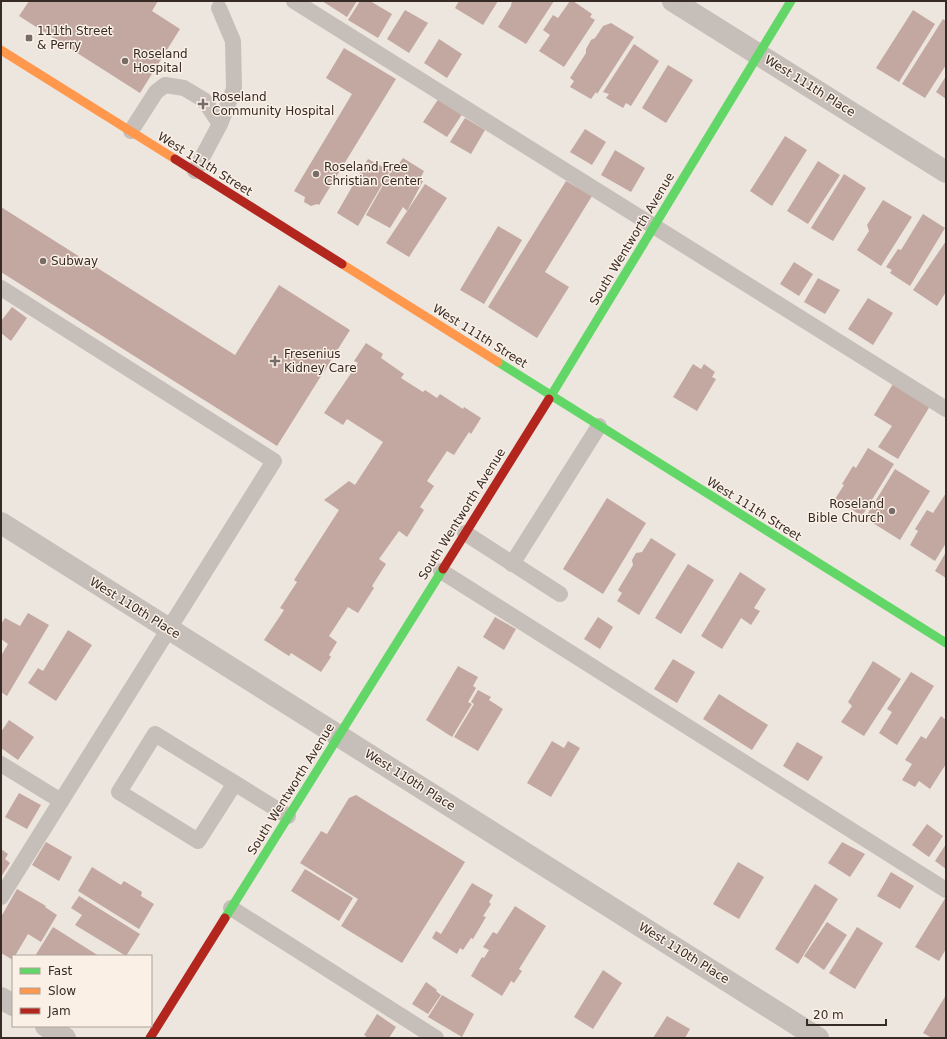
<svg xmlns="http://www.w3.org/2000/svg" width="947" height="1039" viewBox="0 0 947 1039" font-family="'DejaVu Sans',sans-serif">
<style>
.building{fill:#c2a8a0}
.lines{fill:none;stroke-linecap:round;stroke-linejoin:round}
.lane{stroke:#c6beb8;stroke-width:16}
.street{stroke:#c6beb8;stroke-width:22}
.fast{stroke:#63d668;stroke-width:9}
.slow{stroke:#ff974d;stroke-width:9}
.jam{stroke:#b3261e;stroke-width:9}
.poi-dot{fill:#776c67;stroke:#fbf0e6;stroke-width:1.5}
.labels{text-anchor:middle;stroke-width:3;stroke-linejoin:round;paint-order:stroke}
.poi-label{font-size:12px;fill:#372b26;stroke:#fbf0e6;text-anchor:start}
.street-label{font-size:12px;fill:#372b26;stroke:#fbf0e6}
</style>
<rect width="100%" height="100%" fill="#ede6df"/>
<g class="building">
<polygon points="29,1 158,1 152,11 180,29 140,93 19,16"/>
<polygon points="322,1 357,1 347,17"/>
<polygon points="360,1 370,1 392,14 378,38 348,20"/>
<polygon points="459,1 498,1 483,25 455,8"/>
<polygon points="512,1 554,1 526,44 498,27 511,6"/>
<polygon points="570,1 573,1 592,14 590,17 595,20 564,67 539,51 550,35 543,30 553,15 558,18"/>
<polygon points="405,10 428,23 409,53 387,39"/>
<polygon points="913,10 935,24 899,82 876,68"/>
<polygon points="943,19 946,21 946,65 925,98 902,84"/>
<polygon points="611,23 634,37 597,94 596,92 591,99 570,87 574,81 570,78 586,53 586,49 591,40 595,38 603,26"/>
<polygon points="439,39 462,54 447,78 424,63"/>
<polygon points="634,44 659,61 631,106 626,103 623,108 606,98 609,94 603,92"/>
<polygon points="344,48 396,79 319,205 317,204 311,206 304,202 305,197 294,191 352,94 326,78"/>
<polygon points="668,65 693,80 666,123 642,108"/>
<polygon points="946,76 946,99 936,92"/>
<polygon points="439,98 463,113 447,137 423,122"/>
<polygon points="465,118 485,130 471,154 450,142"/>
<polygon points="585,129 606,142 592,165 570,152"/>
<polygon points="785,136 807,150 772,206 750,191"/>
<polygon points="615,150 645,168 631,192 601,175"/>
<polygon points="403,158 424,171 420,179 423,181 407,211 403,207 390,228 366,215 395,164 398,165"/>
<polygon points="368,159 390,171 358,226 337,213"/>
<polygon points="818,161 840,175 808,224 787,211"/>
<polygon points="844,174 866,188 833,241 811,228"/>
<polygon points="566,181 592,196 545,272 569,287 537,338 488,307"/>
<polygon points="425,184 447,198 409,257 386,243"/>
<polygon points="883,200 912,217 881,266 857,250 869,231 867,225"/>
<polygon points="1,207 235,355 279,285 350,330 277,446 1,272"/>
<polygon points="923,214 945,228 910,286 890,273 892,270 886,267 898,249 901,250"/>
<polygon points="498,226 522,240 484,304 460,290"/>
<polygon points="946,241 946,292 937,306 913,290"/>
<polygon points="794,262 813,274 799,296 780,284"/>
<polygon points="818,278 840,290 825,314 804,302"/>
<polygon points="868,298 893,313 873,345 848,329"/>
<polygon points="12,307 27,318 11,341 1,333 1,321"/>
<polygon points="366,343 383,354 381,358 404,374 401,378 423,392 425,390 437,398 440,394 463,409 464,407 481,418 471,434 469,432 454,455 447,451 427,481 434,486 420,507 424,510 407,537 399,531 379,559 386,564 372,586 374,588 358,613 348,607 329,636 337,642 329,655 331,657 321,672 291,653 289,656 264,640 284,610 280,608 297,582 294,580 339,510 324,500 349,481 355,485 383,442 347,419 343,425 324,413 358,363 354,361"/>
<polygon points="693,364 701,369 704,364 715,372 712,377 716,379 697,411 673,397"/>
<polygon points="893,384 930,406 898,459 878,447 892,426 874,415"/>
<polygon points="868,448 894,464 862,516 835,499 844,485 842,484 853,466 856,468"/>
<polygon points="895,469 930,491 900,540 865,518"/>
<polygon points="946,493 946,543 935,561 910,545 918,531 915,529 927,510 933,513"/>
<polygon points="607,498 646,523 603,594 563,569"/>
<polygon points="651,538 676,554 639,615 617,601 622,593 618,590 633,565 632,560 636,553 642,552"/>
<polygon points="946,552 946,578 935,571"/>
<polygon points="688,564 714,580 681,634 655,618"/>
<polygon points="740,572 766,589 754,608 760,611 751,625 741,618 722,649 701,636"/>
<polygon points="28,613 49,625 7,696 1,692 1,656 8,644 1,639 1,624 5,618 20,626"/>
<polygon points="495,617 516,629 504,650 483,637"/>
<polygon points="598,617 613,627 600,649 584,639"/>
<polygon points="68,630 92,645 56,701 28,683 38,668 43,671"/>
<polygon points="673,659 695,672 677,703 654,689"/>
<polygon points="873,661 901,679 864,736 841,722 852,706 848,702"/>
<polygon points="458,666 478,677 473,686 476,688 468,702 472,704 452,737 426,720"/>
<polygon points="911,672 934,686 897,745 879,733 892,712 887,709"/>
<polygon points="478,690 491,697 489,700 503,709 478,751 454,737 474,704 471,702"/>
<polygon points="719,694 768,725 752,750 703,719"/>
<polygon points="941,716 946,720 946,764 930,789 919,781 915,787 902,780 912,764 905,760 921,736 926,739"/>
<polygon points="9,720 34,737 18,760 1,748 1,732"/>
<polygon points="552,741 564,748 568,741 580,748 551,797 527,783"/>
<polygon points="797,742 823,757 808,781 783,766"/>
<polygon points="19,793 41,805 27,829 5,817"/>
<polygon points="356,795 465,862 402,963 341,926 358,899 300,863 321,831 327,834 349,798"/>
<polygon points="927,824 943,836 929,857 912,845"/>
<polygon points="46,842 72,857 59,881 32,865"/>
<polygon points="842,842 865,854 850,877 828,863"/>
<polygon points="946,844 946,869 935,861"/>
<polygon points="1,849 8,854 5,859 10,863 1,877"/>
<polygon points="738,862 764,877 739,919 713,904"/>
<polygon points="92,867 121,885 124,881 142,892 141,896 154,904 139,929 78,891"/>
<polygon points="305,869 353,898 339,921 291,891"/>
<polygon points="891,872 914,886 900,909 877,896"/>
<polygon points="472,883 493,895 489,902 491,904 483,916 486,917 473,939 471,938 463,950 460,948 457,954 432,938 436,931 441,934"/>
<polygon points="815,884 838,899 798,964 775,949"/>
<polygon points="17,889 46,906 45,907 57,915 41,942 28,934 15,956 13,956 13,960 1,953 1,917"/>
<polygon points="79,896 140,934 126,956 75,925 82,915 71,908"/>
<polygon points="946,897 946,949 939,961 915,947"/>
<polygon points="515,906 546,926 519,969 522,971 514,983 511,981 502,996 471,976 482,957 484,958 489,950 483,947 493,932 497,934"/>
<polygon points="827,922 847,935 824,970 804,956"/>
<polygon points="53,927 99,956 35,956"/>
<polygon points="857,927 883,943 855,989 829,973"/>
<polygon points="603,970 622,983 593,1029 574,1017"/>
<polygon points="426,982 437,990 436,991 441,995 428,1014 412,1004"/>
<polygon points="442,995 474,1014 462,1037 428,1017"/>
<polygon points="946,995 946,1038 932,1038 923,1033"/>
<polygon points="377,1014 396,1027 389,1038 368,1038 364,1035"/>
<polygon points="667,1016 690,1029 685,1038 653,1038"/>
</g>
<g class="lines">
<g class="lane">
<polyline points="294,1 946,409"/>
<polyline points="131,131 156,92 165,85 184,88 204,100 220,124"/>
<polyline points="195,171 220,124 234,89 233,41 219,8"/>
<polyline points="1,288 274,461 1,897"/>
<polyline points="465,533 560,594"/>
<polyline points="512,564 599,426"/>
<polyline points="441,571 946,890"/>
<polyline points="1,764 61,801"/>
<polyline points="235,783 198,841 119,792 155,734 288,816"/>
<polyline points="231,908 436,1038"/>
</g>
<g class="street">
<polyline points="673,1 946,172"/>
<polyline points="1,523 818,1038"/>
<polyline points="1,998 13,1005"/>
<polyline points="46,1026 65,1038"/>
</g>
<g class="fast">
<polyline points="498,362 946,643"/>
<polyline points="549,399 791,1"/>
<polyline points="225,918 443,569"/>
</g>
<g class="slow">
<polyline points="1,50 175,159"/>
<polyline points="342,264 498,362"/>
</g>
<g class="jam">
<polyline points="175,159 342,264"/>
<polyline points="443,569 549,399"/>
<polyline points="150,1038 225,918"/>
</g>
</g>
<g class="poi-dot">
<rect x="25" y="34" width="8" height="8" rx="2"/>
<circle cx="125" cy="61" r="4"/>
<path d="M201 98h4v4h4v4h-4v4h-4v-4h-4v-4h4z"/>
<circle cx="316" cy="174" r="4"/>
<circle cx="43" cy="261" r="4"/>
<path d="M273 355h4v4h4v4h-4v4h-4v-4h-4v-4h4z"/>
<circle cx="892" cy="511" r="4"/>
</g>
<g class="labels">
<g class="poi-label">
<text x="37" y="35">111th Street<tspan x="37" dy="14">&amp; Perry</tspan></text>
<text x="133" y="58">Roseland<tspan x="133" dy="14">Hospital</tspan></text>
<text x="212" y="101">Roseland<tspan x="212" dy="14">Community Hospital</tspan></text>
<text x="324" y="171">Roseland Free<tspan x="324" dy="14">Christian Center</tspan></text>
<text x="51" y="265">Subway</text>
<text x="284" y="358">Fresenius<tspan x="284" dy="14">Kidney Care</tspan></text>
<text x="884" y="508" text-anchor="end">Roseland<tspan x="884" dy="14">Bible Church</tspan></text>
</g>
<g class="street-label">
<text transform="translate(810 86) rotate(32)" y="4">West 111th Place</text>
<text transform="translate(205 164) rotate(32)" y="4">West 111th Street</text>
<text transform="translate(632 239) rotate(-59)" y="4">South Wentworth Avenue</text>
<text transform="translate(480 336) rotate(32)" y="4">West 111th Street</text>
<text transform="translate(754 509) rotate(32)" y="4">West 111th Street</text>
<text transform="translate(462 514) rotate(-58)" y="4">South Wentworth Avenue</text>
<text transform="translate(135 608) rotate(32)" y="4">West 110th Place</text>
<text transform="translate(410 780) rotate(32)" y="4">West 110th Place</text>
<text transform="translate(291 789) rotate(-58)" y="4">South Wentworth Avenue</text>
<text transform="translate(684 953) rotate(32)" y="4">West 110th Place</text>
</g>
</g>
<rect width="947" height="1039" fill="none" stroke="#372b26" stroke-width="4"/>
<rect x="12" y="955" width="140" height="72" fill="#fbf0e6" stroke="#ada199"/>
<rect x="20" y="968" width="20" height="6" fill="#63d668" stroke="#ada199"/>
<text x="48" y="975" font-size="12" fill="#372b26">Fast</text>
<rect x="20" y="988" width="20" height="6" fill="#ff974d" stroke="#ada199"/>
<text x="48" y="995" font-size="12" fill="#372b26">Slow</text>
<rect x="20" y="1008" width="20" height="6" fill="#b3261e" stroke="#ada199"/>
<text x="48" y="1015" font-size="12" fill="#372b26">Jam</text>
<path d="M807 1019v6h79v-6" fill="none" stroke="#372b26" stroke-width="2"/>
<text x="813" y="1019" font-size="12" fill="#372b26" stroke="#fbf0e6" stroke-width="3" paint-order="stroke">20 m</text>
</svg>
